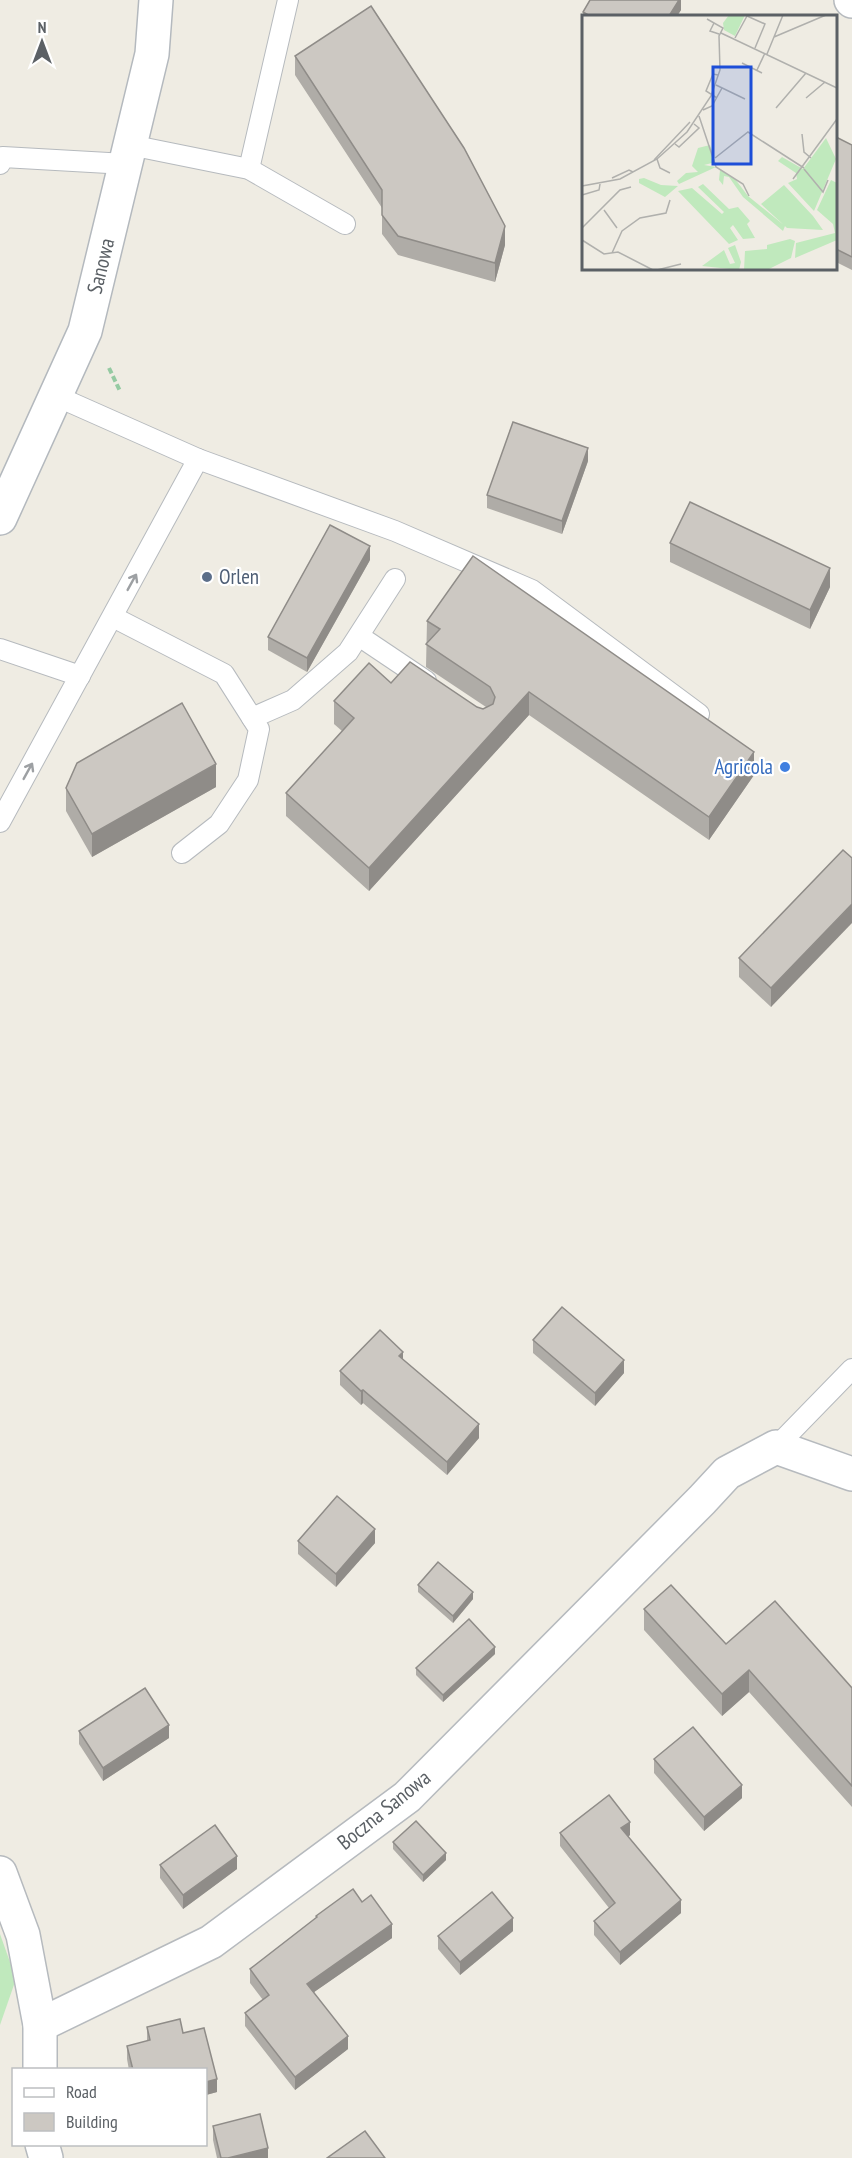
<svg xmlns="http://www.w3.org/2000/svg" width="852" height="2158" viewBox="0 0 852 2158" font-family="'PT Sans Narrow',sans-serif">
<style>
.green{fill:#c0e9bd}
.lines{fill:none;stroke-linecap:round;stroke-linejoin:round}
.lane-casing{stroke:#b6babe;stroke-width:22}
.street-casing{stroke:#b6babe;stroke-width:36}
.secondary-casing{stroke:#b4b9be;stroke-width:36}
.path{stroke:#95caa2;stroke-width:4;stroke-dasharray:6 3;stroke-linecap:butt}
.lane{stroke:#fff;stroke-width:20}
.street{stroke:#fff;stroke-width:33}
.secondary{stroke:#fff;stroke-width:33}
.wall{fill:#afaca7}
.shaded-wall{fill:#8f8c88}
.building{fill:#ccc8c2;stroke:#8f8c88;stroke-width:1.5}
.oneway{stroke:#9da0a3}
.service-dot{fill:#5c6f8a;stroke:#fff;stroke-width:2}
.shop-dot{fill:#3f7fe0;stroke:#fff;stroke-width:2}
.labels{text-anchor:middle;stroke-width:4.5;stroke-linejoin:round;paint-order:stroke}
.street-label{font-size:21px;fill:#5b6065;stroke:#fff}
.service-label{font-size:21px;fill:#4e5e75;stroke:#fff;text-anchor:start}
.shop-label{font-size:21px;fill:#366cbe;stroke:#fff;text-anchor:end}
.inset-road{fill:none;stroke:#b0b0ad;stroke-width:1.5}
.view{fill:#1d4ed8;fill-opacity:0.15;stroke:#1d4ed8;stroke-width:3}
.inset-edge{fill:none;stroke:#5b6065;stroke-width:3}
</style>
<rect width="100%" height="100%" fill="#efece3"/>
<polygon class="green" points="0,1934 16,1979 0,2025"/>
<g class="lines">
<g class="lane-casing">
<g id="lane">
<polyline points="130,145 249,169 345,224"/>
<polyline points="0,164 3,157 126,164"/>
<polyline points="249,169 288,0"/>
<polyline points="56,396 198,459 395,531 532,590 699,714"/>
<polyline points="113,617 224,674 259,729 248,780 219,824 182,853"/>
<polyline points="359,636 426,681"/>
<polyline points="0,649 80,676"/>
<polyline points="252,718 293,700 348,652 395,579"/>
<polyline points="0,822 198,459"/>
<polyline points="776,1447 852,1369"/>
</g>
</g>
<g class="street-casing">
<g id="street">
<polyline points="851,0 852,1"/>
<polyline points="0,1873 23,1935 40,2025 40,2070"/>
<polyline points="40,2025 211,1942 407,1797 702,1500 727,1473 776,1447 852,1474"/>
<polyline points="42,2144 46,2158"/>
</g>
</g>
<g class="secondary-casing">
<polyline id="secondary" points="0,518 85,331 152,54 156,0"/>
</g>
<polyline class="path" points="109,368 120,391"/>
<use href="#lane" class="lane"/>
<use href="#street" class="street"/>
<use href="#secondary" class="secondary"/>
</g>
<g class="wall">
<polygon points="681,0 681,10 677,16 584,16 583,26 583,12"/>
<polygon points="295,56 505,245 495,282 398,255 382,234 382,208 295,75"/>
<polygon points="836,137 852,145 852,270 836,262"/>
<polygon points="588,461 562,534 487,508 487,495"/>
<polygon points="670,543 830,587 810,629 670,562"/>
<polygon points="370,560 307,672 268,650 268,637"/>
<polygon points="427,621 754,775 709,840 529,715 369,891 286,816 286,793 342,731 334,724 334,701 391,683 483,709 486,707 426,667"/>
<polygon points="216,787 92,857 66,811 66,788"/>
<polygon points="852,858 771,1007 739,977 739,958"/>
<polygon points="533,1340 624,1373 595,1406 533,1353"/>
<polygon points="403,1360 479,1438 447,1475 363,1403 361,1405 340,1385 340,1371"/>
<polygon points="298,1541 375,1543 336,1587 298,1554"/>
<polygon points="418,1585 473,1599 453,1623 418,1592"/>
<polygon points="644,1609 726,1644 852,1688 852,1807 749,1692 722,1716 644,1630"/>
<polygon points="495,1654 443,1702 416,1675 416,1668"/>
<polygon points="79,1731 169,1738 103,1781 79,1744"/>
<polygon points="654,1759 742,1798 704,1831 654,1773"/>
<polygon points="560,1833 630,1835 628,1837 681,1913 620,1965 594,1935 594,1921 609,1908 560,1846"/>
<polygon points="393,1842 446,1860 423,1882 393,1849"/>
<polygon points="160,1865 237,1869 183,1909 160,1878"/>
<polygon points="362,1902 392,1938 314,1992 348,2049 295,2090 245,2026 245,2013 263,2000 250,1983 250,1969 316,1918 316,1916"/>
<polygon points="513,1931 460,1975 438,1949 438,1936"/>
<polygon points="180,2019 183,2033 204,2028 217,2079 217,2092 206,2095 206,2070 129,2070 127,2059 127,2046 147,2041 147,2027"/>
<polygon points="213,2126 268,2158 217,2158 213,2140"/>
</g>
<g class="shaded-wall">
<polygon points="679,0 681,0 681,10 677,16 669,16"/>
<polygon points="505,226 505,245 495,282 495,263"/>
<polygon points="588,448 588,461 562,534 562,521"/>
<polygon points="370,546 370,560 307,672 307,658"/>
<polygon points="830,568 830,587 810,629 810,610"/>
<polygon points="529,692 529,715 369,891 369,868"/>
<polygon points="754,752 754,775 709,840 709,817"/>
<polygon points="216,764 216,787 92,857 92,834"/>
<polygon points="852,904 852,923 771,1007 771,988"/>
<polygon points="403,1352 403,1365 399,1356"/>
<polygon points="624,1360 624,1373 595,1406 595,1393"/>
<polygon points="363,1390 363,1403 361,1405 361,1391"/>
<polygon points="479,1424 479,1438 447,1475 447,1462"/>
<polygon points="375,1529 375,1543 336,1587 336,1574"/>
<polygon points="473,1592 473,1599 453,1623 453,1616"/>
<polygon points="495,1647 495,1654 443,1702 443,1695"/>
<polygon points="749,1670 749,1692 722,1716 722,1694"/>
<polygon points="169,1725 169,1738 103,1781 103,1768"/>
<polygon points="742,1785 742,1798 704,1831 704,1817"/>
<polygon points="630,1822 630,1835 621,1842 621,1828"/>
<polygon points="446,1853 446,1860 423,1882 423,1875"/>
<polygon points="237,1856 237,1869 183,1909 183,1895"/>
<polygon points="681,1900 681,1913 620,1965 620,1952"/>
<polygon points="513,1918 513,1931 460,1975 460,1962"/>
<polygon points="392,1924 392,1938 307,1997 307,1984"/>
<polygon points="348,2036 348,2049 295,2090 295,2077"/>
<polygon points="217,2079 217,2092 206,2095 206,2082"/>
<polygon points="268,2148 268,2158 228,2158"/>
</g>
<g class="building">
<polygon points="590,0 679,0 669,16 590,16 583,12"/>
<polygon points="371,6 464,148 505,226 495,263 398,236 382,215 382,190 295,56"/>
<polygon points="836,137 852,145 852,257 836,249"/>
<polygon points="513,422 588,448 562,521 487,495"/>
<polygon points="690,502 830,568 810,610 670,543"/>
<polygon points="330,525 370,546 307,658 268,637"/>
<polygon points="473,556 754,752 709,817 529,692 369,868 286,793 354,718 334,701 369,663 391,683 410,662 477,707 483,709 493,704 495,697 490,687 426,644 440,629 427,621"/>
<polygon points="182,703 216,764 92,834 66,788 77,763"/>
<polygon points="843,850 852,858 852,904 771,988 739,958"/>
<polygon points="562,1307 624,1360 595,1393 533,1340"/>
<polygon points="380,1330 403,1352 399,1356 479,1424 447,1462 363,1390 361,1391 340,1371"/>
<polygon points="337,1496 375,1529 336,1574 298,1541"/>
<polygon points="438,1562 473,1592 453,1616 418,1585"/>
<polygon points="671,1585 726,1644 775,1601 852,1688 852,1786 749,1670 722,1694 644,1609"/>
<polygon points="469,1619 495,1647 443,1695 416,1668"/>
<polygon points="145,1688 169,1725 103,1768 79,1731"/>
<polygon points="693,1727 742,1785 704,1817 654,1759"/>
<polygon points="609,1795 630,1822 621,1828 681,1900 620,1952 594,1921 615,1903 560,1833"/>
<polygon points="416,1821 446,1853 423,1875 393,1842"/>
<polygon points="215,1825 237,1856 183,1895 160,1865"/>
<polygon points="353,1889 362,1902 371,1895 392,1924 307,1984 348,2036 295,2077 245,2013 269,1995 250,1969 317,1917 316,1916"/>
<polygon points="492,1892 513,1918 460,1962 438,1936"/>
<polygon points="180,2019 183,2033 204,2028 217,2079 206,2082 206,2070 133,2070 127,2046 150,2040 147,2027"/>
<polygon points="260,2114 268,2148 228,2158 221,2158 213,2126"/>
<polygon points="365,2131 385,2158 327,2158"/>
</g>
<defs><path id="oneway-shaft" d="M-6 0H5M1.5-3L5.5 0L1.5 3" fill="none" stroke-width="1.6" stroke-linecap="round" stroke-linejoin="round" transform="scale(1.5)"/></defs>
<g class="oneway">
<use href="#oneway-shaft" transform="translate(132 582) rotate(-61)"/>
<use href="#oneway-shaft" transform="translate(28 771) rotate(-61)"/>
</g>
<circle class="service-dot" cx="207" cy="577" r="6"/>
<circle class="shop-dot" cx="785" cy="767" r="6"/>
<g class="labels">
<g class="street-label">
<text transform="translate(101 266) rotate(-76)" y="7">Sanowa</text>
<text transform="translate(384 1810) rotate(-39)" y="7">Boczna Sanowa</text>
</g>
<g class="service-label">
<text x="219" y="584">Orlen</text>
</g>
<g class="shop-label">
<text x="773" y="774">Agricola</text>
</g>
</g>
<g transform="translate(582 15)">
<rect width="255" height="255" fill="#efece3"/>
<path d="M147 0H163L153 21 142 15 141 8ZM244 123 254 144 232 196 206 168 215 164 214 158 196 146 200 142 221 154ZM128 130 132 141 130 148 122 150 134 152 97 169 95 166 104 158 116 157 110 151 116 133ZM138 155 153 164 166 181 203 211 201 216 161 182 147 162 142 161 141 170 137 165ZM62 163 79 170 96 171 83 182 57 168V164ZM249 165 255 168V225L213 243 214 228 253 218 251 209 235 195ZM121 169 147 194 156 192 168 206 165 209 173 223 161 224 151 210 148 213 156 225 147 229 96 176 110 173 140 199 142 197 116 172ZM202 170 231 201 241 215 205 213 179 189ZM208 224 213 226 209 243 185 255H162L163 236 185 234V230ZM153 230 159 247 157 255 120 251 142 235 148 249 153 248 146 233Z" fill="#c0e9bd"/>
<path class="inset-road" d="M165 1 183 9 173 33M132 8 128 16 137 19M139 18 255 73M192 22 244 0M153 23 165 1M185 39 201 0M160 48 180 58M175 55 183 38M134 70 163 84M135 83 124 76 131 59 136 60M224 83 243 67M194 93 224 58M121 95 130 91 140 73M117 101 134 152 161 169 167 181M220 119 222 137 229 143M93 129 97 132 117 113 112 109M133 143 166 117 222 153M75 144 78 153 88 158M72 145 108 107M222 154 241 177 246 165M30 163 47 155 51 157M211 164 255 104M0 171 38 164 75 144 105 117 129 81 138 55 137 21 141 13 125 4M0 180 17 175 18 169M22 195 35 213M0 213 38 175 49 172M0 225 22 239 36 237 71 255M30 238 40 216 58 203 84 198 88 185M75 255 99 249"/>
<path class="view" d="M131 52H169V149H131Z"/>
<rect width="255" height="255" class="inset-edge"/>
</g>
<rect x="12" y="2068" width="195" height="78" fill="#ffffff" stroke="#bdbfc1" stroke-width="1.5"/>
<rect x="24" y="2088" width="30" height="9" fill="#ffffff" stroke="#bdbfc1" stroke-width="1.5"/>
<text x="66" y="2098" font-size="18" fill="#5b6065">Road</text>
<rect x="24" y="2113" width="30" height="18" fill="#ccc8c2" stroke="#bdbfc1" stroke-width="1.5"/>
<text x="66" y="2128" font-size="18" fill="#5b6065">Building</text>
<g transform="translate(42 42)" stroke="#ffffff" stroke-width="4.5" paint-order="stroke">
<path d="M0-4.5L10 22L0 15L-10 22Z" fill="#5b6065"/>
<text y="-9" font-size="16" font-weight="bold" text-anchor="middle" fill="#5b6065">N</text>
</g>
</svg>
